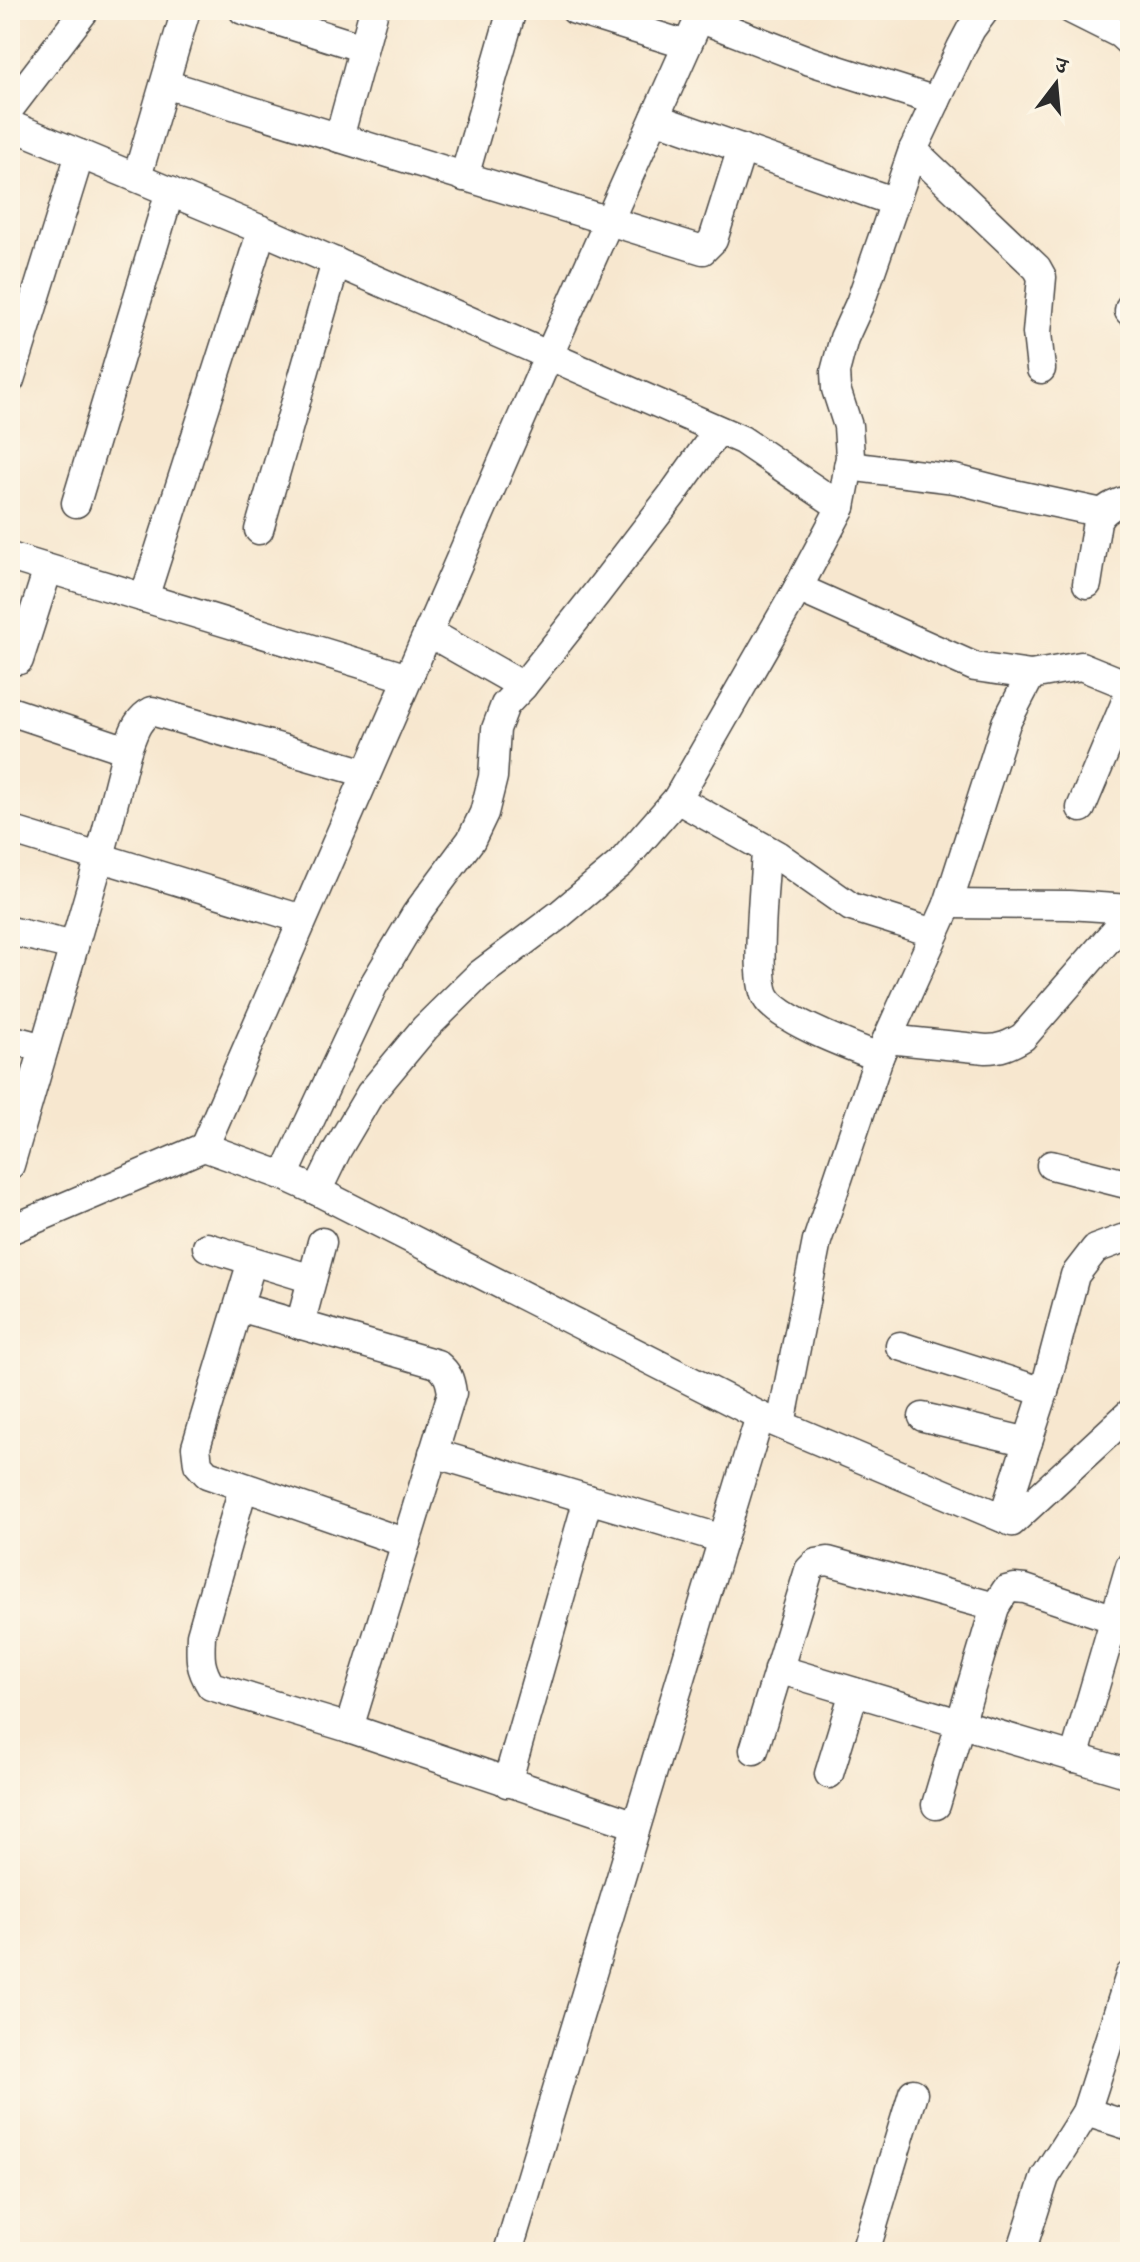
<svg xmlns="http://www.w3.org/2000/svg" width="1140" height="2262" viewBox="0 0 1140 2262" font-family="'IM FELL English','Noto Serif Devanagari',serif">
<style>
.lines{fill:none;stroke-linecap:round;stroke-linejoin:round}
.minor-casing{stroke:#4a4744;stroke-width:31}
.minor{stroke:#fff;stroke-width:28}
</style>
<rect width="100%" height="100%" fill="#fcf5e5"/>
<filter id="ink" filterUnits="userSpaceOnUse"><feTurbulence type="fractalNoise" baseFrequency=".0125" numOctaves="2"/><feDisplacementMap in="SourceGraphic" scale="16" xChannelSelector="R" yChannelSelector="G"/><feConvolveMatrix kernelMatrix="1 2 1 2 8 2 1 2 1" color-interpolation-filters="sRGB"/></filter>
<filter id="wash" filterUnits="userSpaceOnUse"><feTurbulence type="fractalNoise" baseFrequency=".006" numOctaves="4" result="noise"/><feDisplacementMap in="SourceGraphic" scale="32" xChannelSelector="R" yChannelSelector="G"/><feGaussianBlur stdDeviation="1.8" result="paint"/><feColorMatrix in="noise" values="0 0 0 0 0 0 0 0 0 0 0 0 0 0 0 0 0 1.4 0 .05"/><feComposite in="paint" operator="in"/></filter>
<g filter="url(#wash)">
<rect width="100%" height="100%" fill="#f7e7cf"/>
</g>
<g filter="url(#ink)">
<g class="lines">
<g class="minor-casing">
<g id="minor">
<polyline points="243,10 363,48"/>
<polyline points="575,10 687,45"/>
<polyline points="1072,10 1120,34 1130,43"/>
<polyline points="699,18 810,61 936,101"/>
<polyline points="165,84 703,250 713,240 742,148"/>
<polyline points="10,108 85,10"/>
<polyline points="655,118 895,202"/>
<polyline points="10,125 262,230 742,440 841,507"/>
<polyline points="339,138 374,10"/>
<polyline points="913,150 1037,268 1042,277 1037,333 1041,369"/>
<polyline points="137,177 186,10"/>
<polyline points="464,177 512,10"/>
<polyline points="1129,311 1130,307"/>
<polyline points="10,380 80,154"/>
<polyline points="848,466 955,479 1009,493 1102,513"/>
<polyline points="76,503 170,191"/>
<polyline points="259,530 336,262"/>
<polyline points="10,557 408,678"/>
<path d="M1087 584 1097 521C1105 507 1115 504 1130 499"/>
<polyline points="798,588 975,667 1031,675 1081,666 1130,686"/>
<polyline points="144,598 262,230"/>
<polyline points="428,632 523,686"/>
<polyline points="19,660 48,569"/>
<polyline points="10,711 127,750 100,857 10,1165"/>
<path d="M127 750C133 735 136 719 152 711L366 773"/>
<polyline points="677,799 777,855 851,907 934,933"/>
<polyline points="1081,808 1130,692"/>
<polyline points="10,830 302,919"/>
<path d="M766 850C765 879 754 975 766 997 778 1020 853 1047 879 1057"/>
<polyline points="948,904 1069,905 1130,909"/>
<polyline points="10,931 74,946"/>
<polyline points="10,1039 44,1048"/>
<path d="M887 1039 986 1049C1000 1049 1010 1045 1023 1037L1130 914"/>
<polyline points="204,1147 549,355 703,10"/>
<polyline points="1051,1165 1130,1185"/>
<polyline points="284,1176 373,986 416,914 471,840 484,813 493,777 496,729 505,705 523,686 596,594 672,495 718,430"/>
<polyline points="317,1191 337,1150 370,1094 425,1028 479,975 559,915 621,863 677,799 798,588 841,507 846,481 850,457 848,426 836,389 835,372 844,338 860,303 913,150 961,48 971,29 985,10"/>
<polyline points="10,1230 204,1147 284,1176 317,1191 760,1416 1012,1522 1130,1413"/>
<polyline points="207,1247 312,1279"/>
<polyline points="252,1261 196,1447 198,1464 207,1474 406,1543"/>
<path d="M239 1307 437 1364C448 1373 450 1379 452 1393L349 1728"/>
<polyline points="300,1325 322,1242"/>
<polyline points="900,1346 1044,1392"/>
<polyline points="923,1417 1028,1442"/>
<polyline points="781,1424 817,1241 879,1057 948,904 1006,723 1031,675"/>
<polyline points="433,1453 723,1539"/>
<path d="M243 1488 201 1635C200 1657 199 1667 211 1686L349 1728 636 1825"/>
<polyline points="1003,1518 1044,1392 1075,1275 1095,1249 1122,1239 1130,1241"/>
<polyline points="778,1669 1130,1774"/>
<polyline points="754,1750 809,1570 816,1563 828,1561 995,1607 1006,1590 1014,1588 1025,1589 1130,1624"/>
<polyline points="1074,1758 1130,1566"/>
<polyline points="829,1774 854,1692"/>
<polyline points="507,1783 588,1499"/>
<polyline points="936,1805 995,1607"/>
<polyline points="1086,2112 1130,2126"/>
<polyline points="508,2252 760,1416"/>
<polyline points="865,2252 913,2093"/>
<polyline points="1021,2252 1045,2177 1086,2112 1130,1975"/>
</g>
</g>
<use href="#minor" class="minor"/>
</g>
</g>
<rect width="1140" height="2262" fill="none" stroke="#fcf5e5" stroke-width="40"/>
<g transform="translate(1056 84) rotate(16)" stroke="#fcf5e5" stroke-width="6" paint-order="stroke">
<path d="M0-6L14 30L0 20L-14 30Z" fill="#2b2b2b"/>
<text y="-12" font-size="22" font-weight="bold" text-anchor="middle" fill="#2b2b2b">उ</text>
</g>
</svg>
